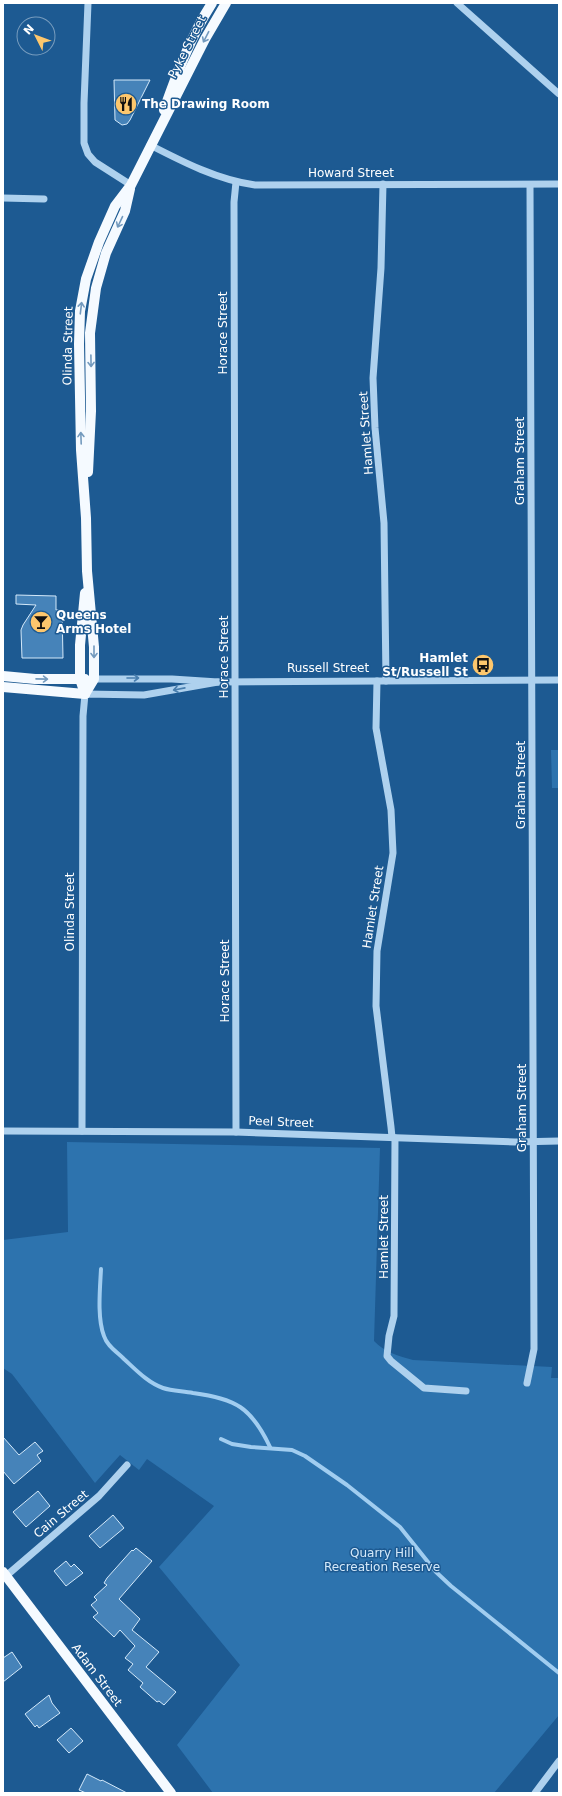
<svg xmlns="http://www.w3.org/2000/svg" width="562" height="1796" viewBox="0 0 562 1796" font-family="'DejaVu Sans',sans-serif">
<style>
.green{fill:#2d73ae}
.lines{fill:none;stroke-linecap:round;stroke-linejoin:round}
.stream{stroke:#a1cdf0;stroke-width:4}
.building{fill:#4683b9;stroke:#d4e9fa}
.minor{stroke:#aed1ee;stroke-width:7}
.major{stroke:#f5faff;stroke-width:10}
.oneway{stroke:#739abe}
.oneway2{stroke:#487eae}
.labels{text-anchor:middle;stroke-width:3;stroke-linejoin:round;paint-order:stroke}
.street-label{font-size:12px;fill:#fff;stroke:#1d5a92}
.poi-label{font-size:12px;font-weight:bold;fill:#fff;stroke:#1d5a92;text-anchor:start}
.park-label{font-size:12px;fill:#d4e9fa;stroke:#1d5a92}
</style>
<rect width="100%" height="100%" fill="#1d5a92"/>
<g class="green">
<polygon points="551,750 559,750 559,788 552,788"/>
<path d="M67 1142 380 1148 374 1341C384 1352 399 1356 413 1360L552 1367 551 1378H559V1715L494 1793H213L177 1745 240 1665 159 1567 214 1506 147 1459 139 1470 120 1455 95 1483 12 1374 3 1368V1240L68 1232Z"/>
</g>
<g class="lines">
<g class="stream">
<path d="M101 1269C100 1289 97 1318 104 1336 107 1346 117 1352 124 1359 135 1369 148 1383 163 1388 172 1391 183 1391 193 1393 236 1399 251 1407 270 1447"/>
<polyline points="221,1439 232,1444 251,1447 292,1450 305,1456 347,1485 400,1527 436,1572 451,1586 559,1673"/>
</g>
</g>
<g class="building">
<polygon points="114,80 150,80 130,120 127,124 122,125 115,120"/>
<polygon points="16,595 56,596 56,610 62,610 63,658 22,658 21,630 23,625 36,605 16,604"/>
<polygon points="3,1437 19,1455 35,1442 43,1451 37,1455 41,1461 14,1484 3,1471"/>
<polygon points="38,1491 50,1506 26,1527 13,1512"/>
<polygon points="113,1515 124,1528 100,1548 89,1536"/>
<polygon points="136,1548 152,1561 119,1599 140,1619 132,1630 159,1652 146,1667 176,1692 164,1705 159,1701 157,1702 140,1687 143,1683 128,1670 133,1664 125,1658 135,1646 120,1630 114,1637 93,1617 98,1613 91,1605 97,1600 94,1597 107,1585 104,1583 107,1578 132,1550 133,1551"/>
<polygon points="66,1561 71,1567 74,1564 83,1573 66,1586 54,1571"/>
<polygon points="12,1652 22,1667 3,1682 3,1658"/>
<polygon points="49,1695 52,1703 60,1713 39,1728 37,1725 35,1727 25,1714"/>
<polygon points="71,1728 83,1741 69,1753 57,1740"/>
<polygon points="87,1774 101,1781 102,1780 127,1793 86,1793 79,1790"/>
</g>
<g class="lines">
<g class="minor">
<polyline points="88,3 84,103 84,143 88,154 95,162 131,185"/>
<polyline points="457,3 559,94"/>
<path d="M150 145C183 162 218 180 255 185L559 184"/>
<polyline points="236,182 234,202 236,1132"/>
<polyline points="383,184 381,268 373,378 375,428 384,523 386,681"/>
<polyline points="3,198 44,199"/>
<polyline points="94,679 172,679 218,682 559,680"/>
<polyline points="377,681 376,728 391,810 393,853 377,951 376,1006 391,1127 392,1137"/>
<polyline points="3,1131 236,1132 515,1142 559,1141"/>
<polyline points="82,1131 83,716 85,694 144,695 218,682"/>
<polyline points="395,1138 394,1316 389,1336 387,1356 391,1361 424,1388 466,1391"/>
<polyline points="527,1383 534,1349 530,185"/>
<polyline points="6,1576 99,1496 127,1465"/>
<polyline points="535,1793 559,1761"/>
</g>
<g class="major">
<path d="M164 110C177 73 191 36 212 3"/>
<polyline points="88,472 91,411 90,333 96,288 106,253 125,211 130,189"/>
<polyline points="3,676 35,679 85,679"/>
<polyline points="3,687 85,694"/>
<polyline points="85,694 94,679 94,647 87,571 86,518 81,450 79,344 80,311 86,279 99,242 115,206 131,185 205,39 226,3"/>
<polyline points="85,694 80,679 80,645 85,593"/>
<polyline points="3,1572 171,1793"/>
</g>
</g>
<defs><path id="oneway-shaft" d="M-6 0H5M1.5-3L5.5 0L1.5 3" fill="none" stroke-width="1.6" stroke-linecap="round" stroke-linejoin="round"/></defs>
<g class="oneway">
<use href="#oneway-shaft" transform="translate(206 37) rotate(117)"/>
<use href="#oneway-shaft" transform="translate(120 222) rotate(115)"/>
<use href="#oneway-shaft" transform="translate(81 308) rotate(-83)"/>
<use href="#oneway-shaft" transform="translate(91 361) rotate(89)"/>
<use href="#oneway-shaft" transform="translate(81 438) rotate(-92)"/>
<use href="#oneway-shaft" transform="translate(94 652) rotate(90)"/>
<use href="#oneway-shaft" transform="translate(42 679) rotate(1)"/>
</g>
<g class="oneway2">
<use href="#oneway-shaft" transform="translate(133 678)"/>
<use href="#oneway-shaft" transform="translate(179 689) rotate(169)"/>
</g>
<defs>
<g id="restaurant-disc" transform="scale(1.15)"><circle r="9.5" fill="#fdc76d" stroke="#1d5a92"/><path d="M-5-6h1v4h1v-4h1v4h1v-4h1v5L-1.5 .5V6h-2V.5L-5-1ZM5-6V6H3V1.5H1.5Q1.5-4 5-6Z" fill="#111"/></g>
<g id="bar-disc" transform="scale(1.15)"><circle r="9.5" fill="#fdc76d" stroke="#1d5a92"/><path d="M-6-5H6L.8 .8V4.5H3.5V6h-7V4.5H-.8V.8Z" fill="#111"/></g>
<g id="bus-disc" transform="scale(1.15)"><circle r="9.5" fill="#fdc76d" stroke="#1d5a92"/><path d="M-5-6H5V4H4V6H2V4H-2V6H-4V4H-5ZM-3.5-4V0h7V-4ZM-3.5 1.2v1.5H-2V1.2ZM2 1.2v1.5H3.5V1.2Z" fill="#111"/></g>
</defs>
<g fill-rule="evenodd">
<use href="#restaurant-disc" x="126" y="104"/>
<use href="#bar-disc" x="41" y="622"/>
<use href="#bus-disc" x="483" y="665"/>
</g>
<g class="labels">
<g class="street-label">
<text transform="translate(187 47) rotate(-63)" y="4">Pyke Street</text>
<text x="351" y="177">Howard Street</text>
<text transform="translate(223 333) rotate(-90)" y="4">Horace Street</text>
<text transform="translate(68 346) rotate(-89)" y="4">Olinda Street</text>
<text transform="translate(366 433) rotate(-94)" y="4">Hamlet Street</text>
<text transform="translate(520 461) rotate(-90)" y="4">Graham Street</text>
<text transform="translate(224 657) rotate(-90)" y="4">Horace Street</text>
<text x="328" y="672">Russell Street</text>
<text transform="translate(521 785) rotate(-90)" y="4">Graham Street</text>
<text transform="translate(373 907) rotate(-81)" y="4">Hamlet Street</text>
<text transform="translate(70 912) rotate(-90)" y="4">Olinda Street</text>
<text transform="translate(225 981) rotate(-90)" y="4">Horace Street</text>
<text transform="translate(522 1108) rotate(-90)" y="4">Graham Street</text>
<text transform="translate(281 1122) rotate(2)" y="4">Peel Street</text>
<text transform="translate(384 1237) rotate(-90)" y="4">Hamlet Street</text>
<text transform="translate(61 1514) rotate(-40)" y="4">Cain Street</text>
<text transform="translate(97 1675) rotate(53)" y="4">Adam Street</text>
</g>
<g class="poi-label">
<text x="142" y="108">The Drawing Room</text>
<text x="56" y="619">Queens<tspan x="56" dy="14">Arms Hotel</tspan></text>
<text x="468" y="662" text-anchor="end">Hamlet<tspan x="468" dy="14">St/Russell St</tspan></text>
</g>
<g class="park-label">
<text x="382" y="1557">Quarry Hill<tspan x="382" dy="14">Recreation Reserve</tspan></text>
</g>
</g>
<rect width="562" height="1796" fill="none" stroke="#ffffff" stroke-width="8"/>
<g transform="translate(36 36) rotate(312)"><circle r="19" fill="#1d5a92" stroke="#779cbe"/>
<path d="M0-3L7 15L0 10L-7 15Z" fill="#fdc76d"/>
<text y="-6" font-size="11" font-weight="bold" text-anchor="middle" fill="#ffffff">N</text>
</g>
</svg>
